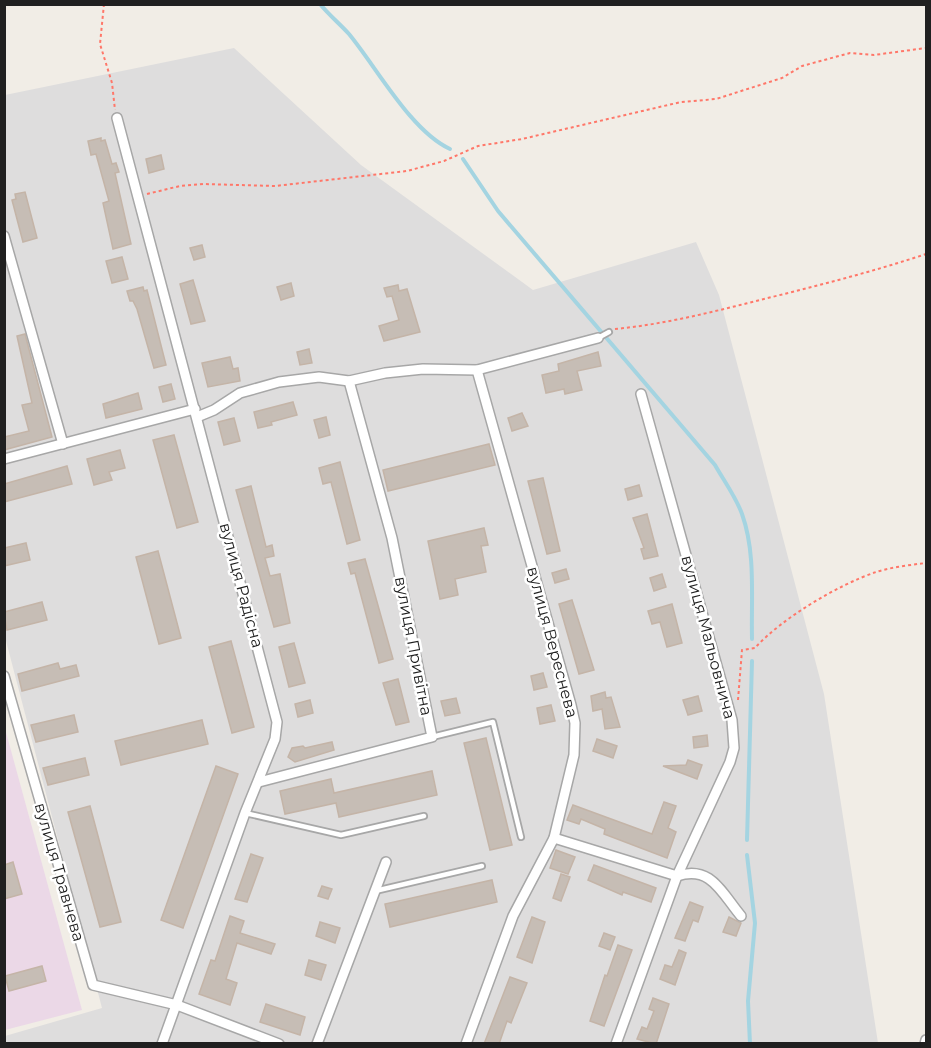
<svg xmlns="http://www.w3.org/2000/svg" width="931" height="1048" viewBox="0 0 931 1048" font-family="Montserrat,sans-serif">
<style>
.residential{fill:#dedddd}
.industrial{fill:#ebd8e7}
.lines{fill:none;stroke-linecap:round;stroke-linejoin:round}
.stream{stroke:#a4d4e1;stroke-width:4}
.building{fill:#c6bdb5;stroke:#c4b4a7;stroke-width:1.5}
.service-casing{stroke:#a7a7a7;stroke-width:8}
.minor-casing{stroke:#a7a7a7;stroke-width:12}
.path{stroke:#ff7769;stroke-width:2;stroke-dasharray:3 3;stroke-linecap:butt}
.service{stroke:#fff;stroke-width:4.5}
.minor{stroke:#fff;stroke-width:9}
.labels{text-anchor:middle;stroke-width:5;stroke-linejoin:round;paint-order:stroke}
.street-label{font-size:16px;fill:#202020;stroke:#fff}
</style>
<rect width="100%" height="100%" fill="#f1ede6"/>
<polygon class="residential" points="234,48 361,165 533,290 696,242 719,295 824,694 878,1043 5,1044 5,1036 102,1008 5,637 5,95"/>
<polygon class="industrial" points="4,725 82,1010 5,1030 4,1030"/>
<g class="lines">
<g class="stream">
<path d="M320 4C329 15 340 24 349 34 377 68 411 131 450 149"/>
<path d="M463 159 498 211 715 465C724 481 736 497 742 514 756 553 751 598 752 639"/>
<polyline points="747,840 752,661"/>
<polyline points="747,855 755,923 748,1001 750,1044"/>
</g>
</g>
<g class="building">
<polygon points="101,138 101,141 105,140 112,164 116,163 119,172 115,173 117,182 131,244 113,249 103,203 109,201 96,154 91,155 88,141"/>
<polygon points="161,155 164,169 149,173 146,159"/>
<polygon points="25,192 37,238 23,242 12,200 16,199 15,194"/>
<polygon points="202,245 205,257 194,260 190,248"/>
<polygon points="122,257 128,279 112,283 106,261"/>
<polygon points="193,280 205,321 191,324 180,284"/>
<polygon points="291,283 294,296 281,300 277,287"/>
<polygon points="398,285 399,291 407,289 420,332 384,341 379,326 399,320 392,296 387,297 384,288"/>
<polygon points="143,287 144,291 147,290 166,365 154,368 137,309 133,301 130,301 127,291"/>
<polygon points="25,334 52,437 4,450 4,437 29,431 22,405 32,403 17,336"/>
<polygon points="309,349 312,363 300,365 297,352"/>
<polygon points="598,352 601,366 577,371 582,390 565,394 564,389 546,393 542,375 559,371 558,364"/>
<polygon points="230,357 233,369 238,368 240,381 208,387 202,363"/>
<polygon points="171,384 175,399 163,402 159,387"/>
<polygon points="138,393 142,409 106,418 103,404"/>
<polygon points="293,402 297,415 271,422 272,425 258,428 254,412"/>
<polygon points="522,413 528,426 512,431 508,418"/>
<polygon points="326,417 330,435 319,438 314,420"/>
<polygon points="234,418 240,441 224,445 218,422"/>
<polygon points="174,435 198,522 177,528 153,440"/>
<polygon points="489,444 495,465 388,491 383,470"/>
<polygon points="120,450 125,468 109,472 112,480 94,485 87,459"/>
<polygon points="340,462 360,540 347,544 331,482 323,484 319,468"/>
<polygon points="67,466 72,484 4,502 4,484"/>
<polygon points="543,478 560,551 547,554 528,481"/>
<polygon points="639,485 642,496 628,500 625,489"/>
<polygon points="251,486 266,547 272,545 274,556 265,558 270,576 280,574 290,623 274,627 236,490"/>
<polygon points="647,514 658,556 644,559 641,549 644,548 633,518"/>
<polygon points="484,528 488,545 481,546 486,572 455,579 458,595 440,599 428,541"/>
<polygon points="26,543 30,560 4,566 4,548"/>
<polygon points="158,551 181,638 159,644 136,557"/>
<polygon points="365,559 393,659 379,663 355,573 351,574 348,563"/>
<polygon points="566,569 569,579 555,583 552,573"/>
<polygon points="662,574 666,587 654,591 650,578"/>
<polygon points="572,600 594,670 579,674 559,604"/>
<polygon points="42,602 47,620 7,630 4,612"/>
<polygon points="672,604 682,643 667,647 660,622 652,624 648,611"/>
<polygon points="231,641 254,727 232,733 209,647"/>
<polygon points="294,643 305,683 289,687 279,647"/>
<polygon points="58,663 60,669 76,665 79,676 22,691 18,674"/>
<polygon points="543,673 547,687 534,690 531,676"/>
<polygon points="398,679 409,722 396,725 383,683"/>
<polygon points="605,692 606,698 611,697 620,727 605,729 602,709 593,711 591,696"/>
<polygon points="698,696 702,711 688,715 683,700"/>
<polygon points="456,698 460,713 445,716 441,701"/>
<polygon points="310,700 313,713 298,717 295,704"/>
<polygon points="551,705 555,721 540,724 537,708"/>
<polygon points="74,715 78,732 36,742 31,725"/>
<polygon points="202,720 208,744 121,765 115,741"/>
<polygon points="707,735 708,746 694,748 693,737"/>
<polygon points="486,738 512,845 490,850 464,743"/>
<polygon points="597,739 617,746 613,758 593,751"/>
<polygon points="332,742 334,750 295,762 288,757 292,748 303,746 305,748"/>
<polygon points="85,758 89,775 48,785 43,768"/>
<polygon points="688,760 702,765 697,779 663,766 686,765"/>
<polygon points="216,766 238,774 183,928 161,920"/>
<polygon points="432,771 437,795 339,817 336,803 285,814 280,791 331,779 334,793"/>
<polygon points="664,802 676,806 668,828 676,832 667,858 604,834 605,829 581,819 579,824 567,820 573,805 652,834"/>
<polygon points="90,806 121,922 100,927 68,812"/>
<polygon points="556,850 575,857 568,874 550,868"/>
<polygon points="251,854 263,858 247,902 235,899"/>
<polygon points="13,862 22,894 4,899 4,865"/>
<polygon points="594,865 656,888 651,902 623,892 622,895 588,880"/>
<polygon points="561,874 570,877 561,901 553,898"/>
<polygon points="492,880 497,902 390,927 385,904"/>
<polygon points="322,886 332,889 328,899 318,896"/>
<polygon points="690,902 703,907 698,922 693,920 685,941 675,938"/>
<polygon points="230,916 244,921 240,933 275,944 271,954 237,943 226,979 237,983 230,1005 199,994 211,960 215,961"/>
<polygon points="532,917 545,922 532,963 517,957"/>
<polygon points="729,917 741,923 736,936 723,932"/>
<polygon points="320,922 340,928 335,943 316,936"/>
<polygon points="604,933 615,937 610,950 599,946"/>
<polygon points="618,945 632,950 604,1026 590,1021 605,975 607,976"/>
<polygon points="679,950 686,953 675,985 660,979 665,965 672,967"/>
<polygon points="309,960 326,965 321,980 305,975"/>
<polygon points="42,966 46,981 9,991 5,976"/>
<polygon points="510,977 527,983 511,1023 507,1021 499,1044 484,1044"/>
<polygon points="653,998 669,1004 656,1044 637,1039 642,1027 647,1029 654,1011 649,1009"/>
<polygon points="266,1004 305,1017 300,1035 260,1022"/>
</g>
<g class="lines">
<g class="service-casing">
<g id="service">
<polyline points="598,338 609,332"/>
<polyline points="432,737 493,722 521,837"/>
<polyline points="245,813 341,835 424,816"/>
<polyline points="375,891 482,866"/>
</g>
</g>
<g class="minor-casing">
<g id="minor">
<polyline points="117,118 277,722 275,739 245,813 162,1044"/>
<polyline points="4,236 63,444"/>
<polyline points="197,417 214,410 240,393 279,382 319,377 349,381 385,373 423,369 477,370 598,338"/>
<polyline points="4,459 195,409"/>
<polyline points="4,676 93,985 177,1005 279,1044"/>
<polyline points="259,782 432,737 392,538 349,381"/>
<path d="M554 838 677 876C711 865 721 892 741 916"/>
<polyline points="317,1044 386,862"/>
<polyline points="466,1044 513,916 554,838 574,755 575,723 571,705 477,370"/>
<polyline points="616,1044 677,876 730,762 734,748 732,720 641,394"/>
<polyline points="925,1044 926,1040"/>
</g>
</g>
<g class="path">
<polyline points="104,4 100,44 112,83 115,110"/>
<polyline points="147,194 180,186 203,184 275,186 407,171 444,161 478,146 522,139 681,102 716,99 782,78 802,66 850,53 874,55 926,48"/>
<path d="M615 329C668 324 720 310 772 297 824 284 875 271 926 254"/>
<path d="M738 700 742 650 755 648C782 618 838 585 876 572 892 567 910 565 926 563"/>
</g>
<use href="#service" class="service"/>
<use href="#minor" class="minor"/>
</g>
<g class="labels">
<g class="street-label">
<text transform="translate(242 585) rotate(75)" y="6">вулиця Радісна</text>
<text transform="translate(709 637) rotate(75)" y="6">вулиця Мальовнича</text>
<text transform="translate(553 642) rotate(75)" y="6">вулиця Вереснева</text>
<text transform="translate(414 646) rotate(79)" y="6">вулиця Привітна</text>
<text transform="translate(60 872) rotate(74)" y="6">вулиця Травнева</text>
</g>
</g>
<rect width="931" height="1048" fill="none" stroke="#202020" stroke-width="12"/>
</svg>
